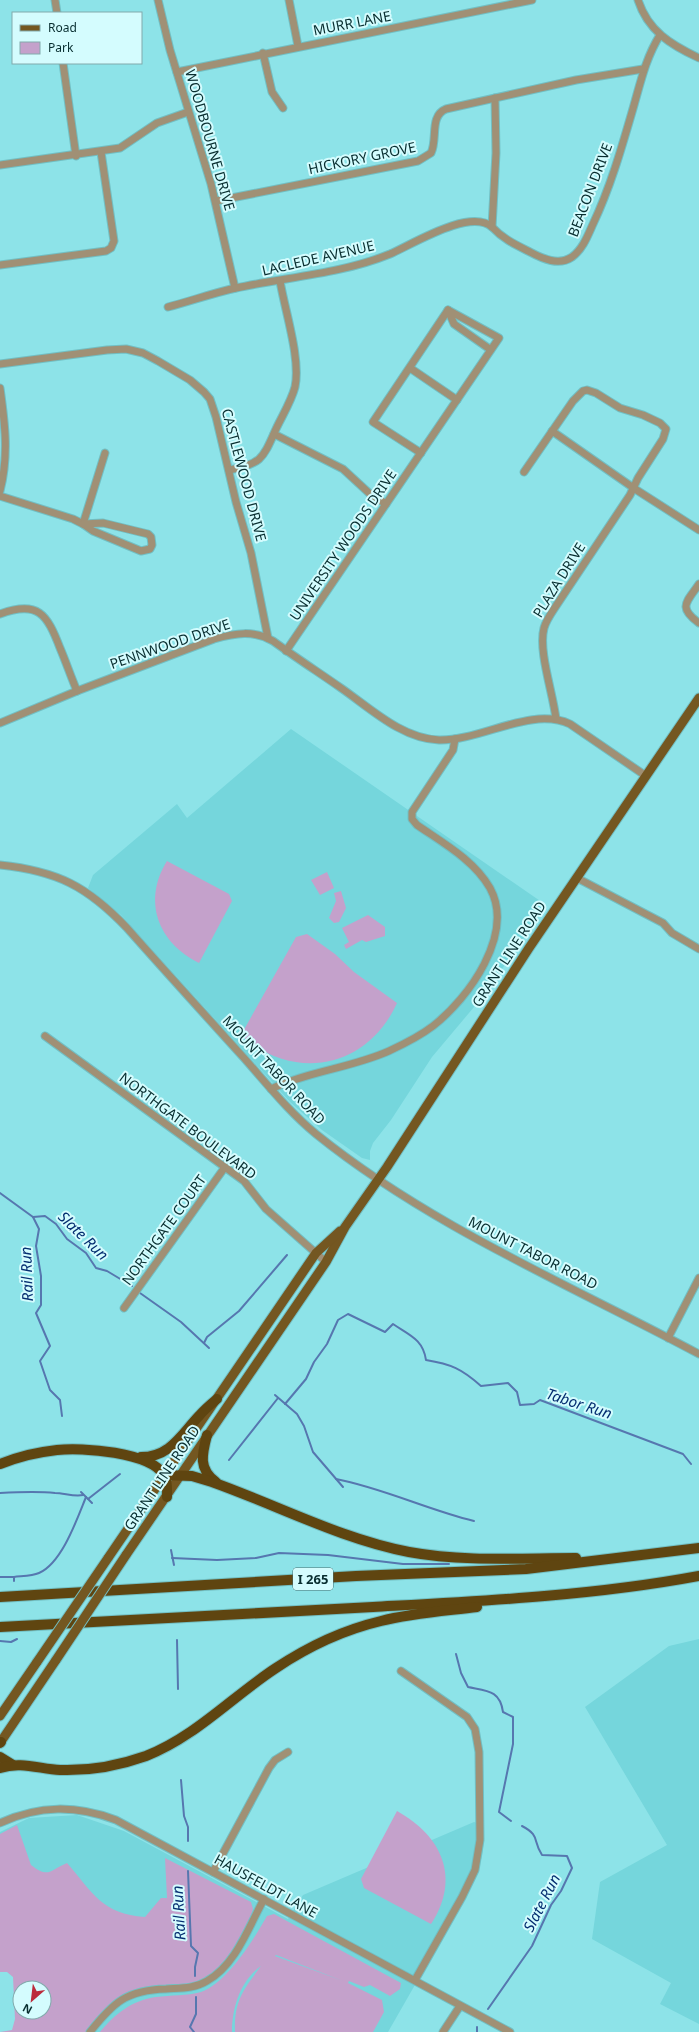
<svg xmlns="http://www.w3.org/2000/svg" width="699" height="2032" viewBox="0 0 699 2032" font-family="'Noto Sans',sans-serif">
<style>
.built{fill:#75d6dc}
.green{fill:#c4a1cb;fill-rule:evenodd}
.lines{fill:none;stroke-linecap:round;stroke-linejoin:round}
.stream{stroke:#5677af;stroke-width:2}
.minor-casing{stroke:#72bfc3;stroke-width:9}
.major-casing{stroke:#72bfc3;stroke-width:11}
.highway-casing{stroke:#72bfc3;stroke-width:12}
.minor{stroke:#a09075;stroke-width:7}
.major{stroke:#745721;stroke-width:9}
.highway{stroke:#5f4510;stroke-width:10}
.major-bridge-casing{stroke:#72bfc3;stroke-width:11;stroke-linecap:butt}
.major-bridge{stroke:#745721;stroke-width:9}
.labels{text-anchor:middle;stroke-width:4;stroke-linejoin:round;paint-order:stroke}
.shield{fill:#d4fcfe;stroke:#456c6e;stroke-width:1}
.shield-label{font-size:13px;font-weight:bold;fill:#082e30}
.street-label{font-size:14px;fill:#082e30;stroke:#d4fcfe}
.water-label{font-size:15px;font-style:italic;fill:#052e71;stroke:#d4fcfe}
</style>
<rect width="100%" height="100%" fill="#8de3e8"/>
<g class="built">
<polygon points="291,729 546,905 513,954 474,1007 432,1057 391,1120 373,1143 370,1151 370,1160 362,1158 322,1130 290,1102 121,915 88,888 93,875 177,804 187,818"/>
<polygon points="699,1639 699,2024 660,2004 671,1983 592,1939 600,1882 667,1845 585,1707 669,1646"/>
<polygon points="77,1815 124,1831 288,1919 303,1895 474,1822 484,1825 484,1840 482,1856 475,1880 388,2032 19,2032 44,2012 44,1988 0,1946 0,1832 29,1818"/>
</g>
<g class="green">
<path d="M167 861 229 894 232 901 199 963C158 943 142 901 167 861Z"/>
<polygon points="327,872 334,888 320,895 311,880"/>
<polygon points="341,891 346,908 339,922 334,923 329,918 336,901 334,893"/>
<polygon points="368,915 385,927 385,936 366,942 362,940 346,949 344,945 349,942 342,928"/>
<path d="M307 934 335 954 354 972 397 1003C368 1068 294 1083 241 1035L296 937Z"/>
<path d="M397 1811C442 1836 461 1878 431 1924L364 1888 361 1879Z"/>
<path d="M17 1825 31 1865C49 1879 50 1870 67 1863 93 1893 102 1914 145 1917L161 1898H167L165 1858 251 1902 253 1909 250 1920 232 1952 216 1971 199 1983 118 2000 87 2032H0L12 2030 15 2019 13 1977 7 1972H0V1834ZM20 1988H44V2012H20Z"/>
<path d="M274 1914 401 1983 400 1989 390 1996 370 1985 364 1987 349 1981 348 1983 382 2000 384 2012 373 2032H235C234 2001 243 1990 261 1966 240 1981 232 2008 232 2032H100C116 2013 131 2001 156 1997 171 1995 187 1996 201 1992 227 1983 254 1939 267 1916ZM276 1955 343 1981 275 1956Z"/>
</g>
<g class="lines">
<g class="stream">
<polyline points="0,1193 33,1217 45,1216 56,1224 67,1239 86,1253 96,1268 107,1271 132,1286"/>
<polyline points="33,1217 39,1229 36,1246 41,1276 41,1305 36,1313 50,1346 40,1361 50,1390 60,1400 62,1416"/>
<polyline points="140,1293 181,1322 209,1348"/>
<polyline points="204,1343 207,1337 239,1311 287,1255"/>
<polyline points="275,1395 297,1414 304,1426 313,1452 343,1487"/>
<path d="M285 1404 306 1379 314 1362 327 1344 338 1320 348 1314 385 1332 393 1324C409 1335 423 1339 426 1360 451 1364 462 1369 481 1386L508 1383 517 1392 520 1405 534 1404 540 1400 683 1454 691 1464"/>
<polyline points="229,1460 278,1398"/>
<path d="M336 1479C383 1488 428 1510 474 1521"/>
<polyline points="81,1492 92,1503"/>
<path d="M0 1493C18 1492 37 1491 55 1493 64 1493 74 1497 83 1495"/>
<polyline points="88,1499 120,1474"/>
<polyline points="171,1550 174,1565"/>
<polyline points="172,1558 217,1560 256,1558 279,1553 328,1555 403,1564 449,1564"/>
<polyline points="0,1577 14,1577"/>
<path d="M14 1581V1577C22 1576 32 1576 39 1573 62 1563 77 1519 86 1497"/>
<polyline points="177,1640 178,1689"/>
<polyline points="0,1641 11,1642 17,1639"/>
<path d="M456 1654 461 1673 468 1687C487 1691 500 1690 503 1712L513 1717V1744L499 1812 511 1821"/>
<polyline points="181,1780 184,1816 188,1827 188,1841"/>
<polyline points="188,1871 191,1946 198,1953 195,1967 195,1976"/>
<path d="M488 2009 532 1946 551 1905 561 1891 572 1868 567 1856 542 1855C532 1840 541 1836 522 1826"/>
<polyline points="477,2027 477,2032"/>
<polyline points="194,2032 190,2027 196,2014 196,1997"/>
</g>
<g class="minor-casing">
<g id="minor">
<polyline points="55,0 57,13"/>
<polyline points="158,0 170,50 211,184 235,288"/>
<polyline points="289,0 298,46"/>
<path d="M638 0C648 31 671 45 699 58"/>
<polyline points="263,53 272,92 283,108"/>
<polyline points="63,63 76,156"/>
<polyline points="177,72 532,0"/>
<path d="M495 98 496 153 492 227C503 239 516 245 530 252 543 259 559 266 572 257 583 249 588 235 593 224 610 188 621 150 632 112 640 85 645 59 660 35"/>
<polyline points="0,165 120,148 157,123 188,112"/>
<path d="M216 201 418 161 431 153C438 139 429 116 446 109L576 80 643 69"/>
<polyline points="0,265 106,251 111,248 114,241 101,152"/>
<path d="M168 307C191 301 213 293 236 288 287 277 341 274 390 254 413 244 470 208 492 227"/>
<polyline points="0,364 107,350 126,349 143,353 158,361 190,380 204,392 210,399 216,417 236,502 251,553 268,638"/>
<polyline points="410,368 457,400"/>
<path d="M0 388C5 424 9 455 0 491"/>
<polyline points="552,431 635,489 699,530"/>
<polyline points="274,434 343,469 369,493 386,504"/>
<polyline points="421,453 373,422 448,310"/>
<path d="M229 470C262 464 263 458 276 429 282 416 291 402 295 387 301 359 285 311 280 281"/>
<path d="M524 472 573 401 583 391 587 390 596 393 620 408 643 415 660 423 666 429 663 439 638 478 630 495 554 609C550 615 546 621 544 628 538 651 553 693 556 719"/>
<polyline points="0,496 73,519 83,524 105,453"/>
<polygon points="103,523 148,534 151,537 152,545 150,549 141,551 93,531 83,524"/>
<path d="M699 584C687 602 677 607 699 623"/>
<path d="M0 614C38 600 47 614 60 648 66 662 71 677 77 691"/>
<polyline points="286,651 499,338 448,310 454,324 491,350"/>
<path d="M0 723 77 691 214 639C235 633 254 630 273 641 295 657 318 672 341 688 370 708 402 739 439 740 481 741 531 706 570 724L646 776"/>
<path d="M0 865C57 871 87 886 127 928 166 972 205 1015 244 1058 267 1084 289 1112 316 1134 430 1226 570 1285 699 1354"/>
<polyline points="577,878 663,923 672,933 699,949"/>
<polyline points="45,1036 244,1181 266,1209 326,1262"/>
<path d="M271 1089C309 1071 351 1068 389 1051 404 1044 420 1036 433 1026 469 998 515 934 490 888 474 860 443 843 417 825L412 819V812L453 750 455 739"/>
<polyline points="124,1308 225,1167"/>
<polyline points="668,1338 699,1278"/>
<polyline points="401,1671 467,1717 475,1729 479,1752 480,1840 475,1870 462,1897 415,1980"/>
<path d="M0 1823C39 1805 76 1805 116 1820L510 2032"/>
<polyline points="213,1872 269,1768 275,1760 288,1752"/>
<path d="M90 2032C113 2003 126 1990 166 1989 180 1988 194 1989 207 1981 236 1965 249 1926 264 1899"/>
<polyline points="443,2032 460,2006"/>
</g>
</g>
<g class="major-casing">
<g id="major">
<polyline points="126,1555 326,1262 345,1227 387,1167 529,948 699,698"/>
<polyline points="108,1558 316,1253 340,1231"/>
<polyline points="0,1716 37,1662"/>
<polyline points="0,1743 56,1660"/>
</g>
</g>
<g class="highway-casing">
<g id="highway">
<path d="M207 1435C202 1454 198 1469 216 1482"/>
<path d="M141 1457C170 1457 181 1435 199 1416 204 1410 211 1404 217 1399"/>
<path d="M0 1464C18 1457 37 1452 57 1450 82 1447 150 1452 164 1475 168 1481 167 1490 167 1497"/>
<path d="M164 1475 192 1476 212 1482C277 1505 341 1539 409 1552 463 1562 521 1558 576 1558"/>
<polyline points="0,1597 356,1576 526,1569 699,1548"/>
<path d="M0 1627C124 1620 249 1614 373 1607 482 1601 592 1596 699 1576"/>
<polyline points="0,1743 1,1742"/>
<polyline points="0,1757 13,1765"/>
<path d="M0 1768C20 1761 40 1769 60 1770 90 1771 118 1766 146 1756 195 1737 233 1696 276 1668 309 1646 343 1630 381 1621 412 1613 445 1611 477 1607"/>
</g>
</g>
<use href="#minor" class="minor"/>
<use href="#major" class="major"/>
<use href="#highway" class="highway"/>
<g class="major-bridge-casing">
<g id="major-bridge">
<polyline points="56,1660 126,1555"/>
<polyline points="37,1662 108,1558"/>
</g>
</g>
<use href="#major-bridge" class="major-bridge"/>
</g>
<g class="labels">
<rect class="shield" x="293" y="1568" width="40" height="22" rx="3"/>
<g class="shield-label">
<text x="313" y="1584">I 265</text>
</g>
<g class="street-label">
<text transform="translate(352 23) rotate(-11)" y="5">MURR LANE</text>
<text transform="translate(210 140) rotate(74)" y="5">WOODBOURNE DRIVE</text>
<text transform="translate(362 158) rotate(-12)" y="5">HICKORY GROVE</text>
<text transform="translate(590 190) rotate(-69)" y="5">BEACON DRIVE</text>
<text transform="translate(318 258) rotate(-13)" y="5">LACLEDE AVENUE</text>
<text transform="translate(244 475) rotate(75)" y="5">CASTLEWOOD DRIVE</text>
<text transform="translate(343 545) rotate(-56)" y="5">UNIVERSITY WOODS DRIVE</text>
<text transform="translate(559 580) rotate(-58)" y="5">PLAZA DRIVE</text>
<text transform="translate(170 644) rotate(-19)" y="5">PENNWOOD DRIVE</text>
<text transform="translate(509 954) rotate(-57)" y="5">GRANT LINE ROAD</text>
<text transform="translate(274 1070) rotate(47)" y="5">MOUNT TABOR ROAD</text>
<text transform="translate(188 1126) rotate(37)" y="5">NORTHGATE BOULEVARD</text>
<text transform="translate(164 1230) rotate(-54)" y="5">NORTHGATE COURT</text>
<text transform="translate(533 1253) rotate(27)" y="5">MOUNT TABOR ROAD</text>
<text transform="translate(162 1478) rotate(-56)" y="5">GRANT LINE ROAD</text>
<text transform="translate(266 1886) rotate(29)" y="5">HAUSFELDT LANE</text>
</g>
<g class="water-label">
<text transform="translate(83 1236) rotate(44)" y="5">Slate Run</text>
<text transform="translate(27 1274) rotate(-92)" y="5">Rail Run</text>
<text transform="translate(579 1404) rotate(18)" y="5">Tabor Run</text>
<text transform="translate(542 1903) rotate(-63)" y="5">Slate Run</text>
<text transform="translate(179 1913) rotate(-93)" y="5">Rail Run</text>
</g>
</g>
<rect x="12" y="12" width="130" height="52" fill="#d4fcfe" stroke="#82aaac"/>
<rect x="20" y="25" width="20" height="6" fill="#745721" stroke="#82aaac"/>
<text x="48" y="32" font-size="12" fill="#082e30">Road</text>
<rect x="20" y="42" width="20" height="12" fill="#c4a1cb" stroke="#82aaac"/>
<text x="48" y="52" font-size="12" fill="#082e30">Park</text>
<g transform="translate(32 2000) rotate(208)"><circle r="19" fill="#d4fcfe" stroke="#82aaac"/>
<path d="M0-3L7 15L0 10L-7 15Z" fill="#bb2b3b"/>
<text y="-6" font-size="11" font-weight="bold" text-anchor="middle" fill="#082e30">N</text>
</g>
</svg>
